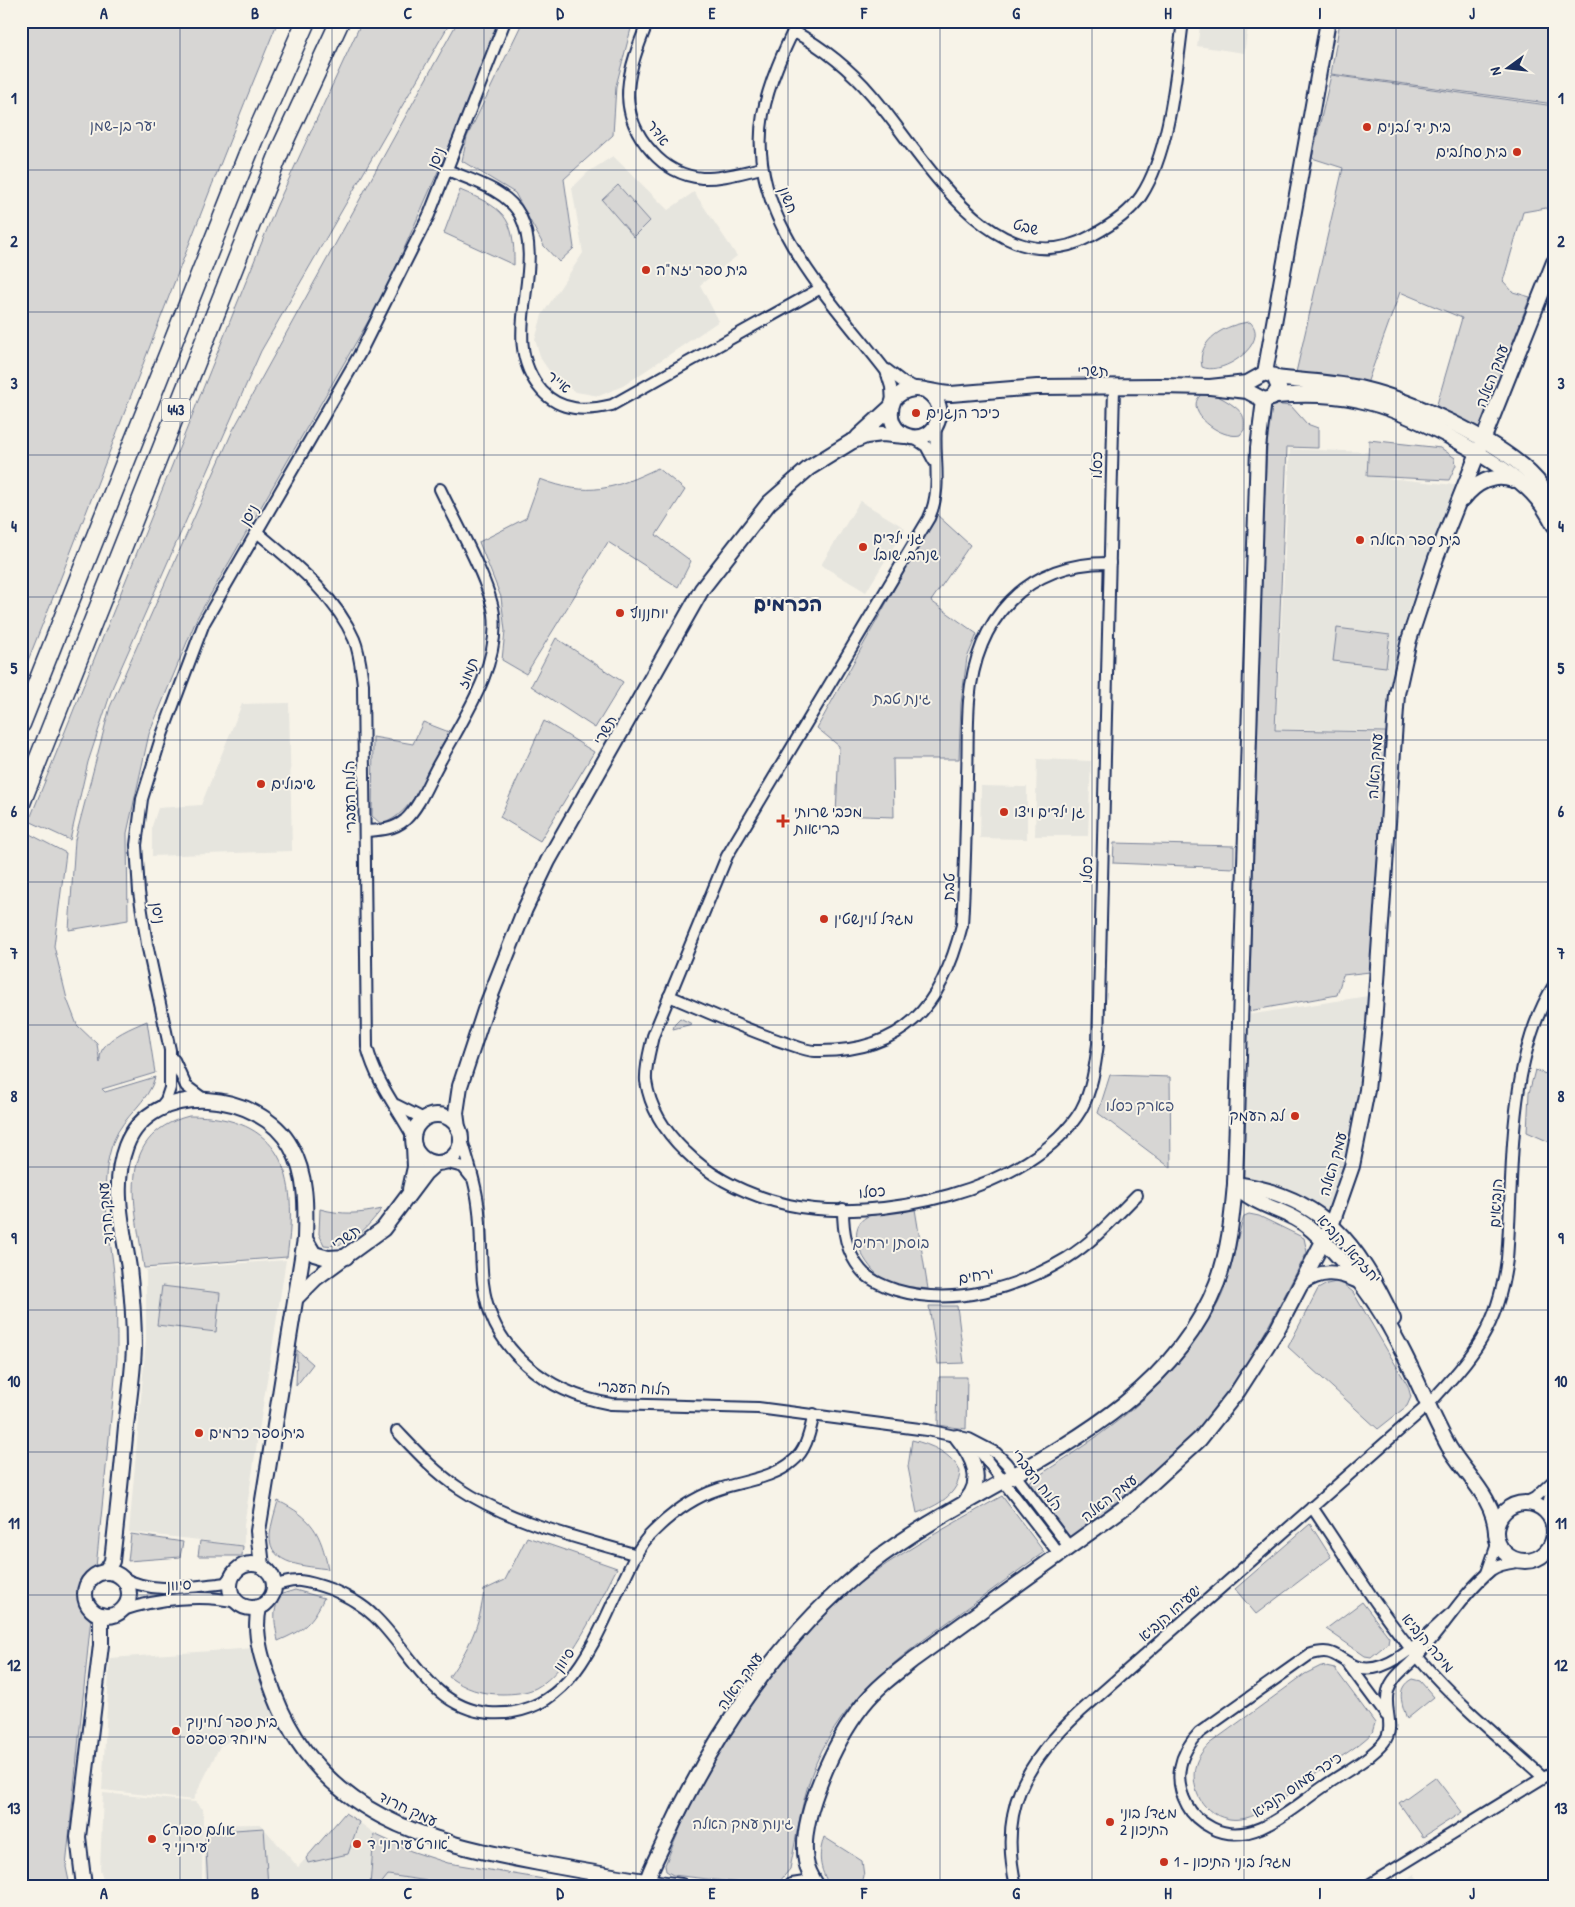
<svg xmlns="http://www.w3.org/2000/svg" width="1575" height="1907" viewBox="0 0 1575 1907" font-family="'Patrick Hand','Playpen Sans Hebrew',sans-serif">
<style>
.built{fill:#e6e5de}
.green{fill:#d7d6d4;stroke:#798299}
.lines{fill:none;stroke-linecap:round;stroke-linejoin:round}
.street-casing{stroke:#1b2f5e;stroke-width:14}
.secondary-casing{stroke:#1b2f5e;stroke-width:18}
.highway-casing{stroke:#1b2f5e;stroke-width:21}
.street{stroke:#f7f3e8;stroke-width:10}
.secondary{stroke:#f7f3e8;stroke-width:14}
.highway{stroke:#f7f3e8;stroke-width:18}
.grid{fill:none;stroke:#1b2f5e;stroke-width:1;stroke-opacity:0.55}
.poi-dot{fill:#c8321e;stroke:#f7f3e8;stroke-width:2}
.labels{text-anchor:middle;stroke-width:4;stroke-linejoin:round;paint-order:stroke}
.shield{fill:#f7f3e8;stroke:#5d6a87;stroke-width:1}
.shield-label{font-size:14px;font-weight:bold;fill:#1b2f5e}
.park-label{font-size:15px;fill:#415076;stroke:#f7f3e8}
.poi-label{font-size:15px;fill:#1b2f5e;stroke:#f7f3e8;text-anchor:start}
.street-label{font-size:15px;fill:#1b2f5e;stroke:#f7f3e8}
.district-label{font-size:20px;font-weight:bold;fill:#1b2f5e;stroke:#f7f3e8}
.neatline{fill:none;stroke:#1b2f5e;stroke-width:2}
.grid-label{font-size:16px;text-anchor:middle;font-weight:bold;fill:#1b2f5e}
</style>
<rect width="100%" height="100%" fill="#f7f3e8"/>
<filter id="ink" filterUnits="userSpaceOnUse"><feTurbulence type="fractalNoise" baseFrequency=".02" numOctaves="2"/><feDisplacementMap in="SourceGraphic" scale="10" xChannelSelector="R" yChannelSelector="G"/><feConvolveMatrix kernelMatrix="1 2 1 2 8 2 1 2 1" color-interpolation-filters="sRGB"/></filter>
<g filter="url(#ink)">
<g class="built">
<polygon points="1201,21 1249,21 1244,53 1197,46"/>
<polygon points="613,156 668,210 694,192 737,256 700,285 719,321 623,386 599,396 576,392 556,381 541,359 535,340 542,315 583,253 572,188 587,173"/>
<polygon points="1290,449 1369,452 1367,476 1455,485 1407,614 1391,686 1386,731 1276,729"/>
<polygon points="860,501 905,528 866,592 821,565"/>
<polygon points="289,703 292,851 152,856 152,826 158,808 201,805 242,704"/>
<polygon points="1037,759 1091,761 1088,836 1035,836"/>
<polygon points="981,786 1027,787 1027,839 980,838"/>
<polygon points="1368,996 1358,1104 1352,1140 1330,1214 1244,1177 1247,1015"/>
<polygon points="286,1260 244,1525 244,1545 129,1532 146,1341 146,1270"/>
<polygon points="255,1648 273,1716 220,1746 193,1800 102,1790 110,1658"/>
<polygon points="103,1793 195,1802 203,1809 202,1886 105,1886 100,1870"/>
<polygon points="348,1814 378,1836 411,1851 448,1863 585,1886 205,1886 204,1825 260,1824 298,1867"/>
<polygon points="1414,1874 1423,1886 1395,1886 1396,1886"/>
</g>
<g class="green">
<path d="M21 21H278C188 238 109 460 21 678Z"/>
<polygon points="362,21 451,21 261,351 113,686 88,762 70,840 29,821 276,207"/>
<polygon points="458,21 499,21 465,110 385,292 197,618 149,734 127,833 128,920 69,930 75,840 110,707 233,430"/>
<polygon points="523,21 633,21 616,86 613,135 564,179 574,248 559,262 544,246 515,193 462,161 467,137"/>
<polygon points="1340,21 1554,21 1554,104 1331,74"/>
<polygon points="1331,75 1554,106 1554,214 1546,208 1523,212 1503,281 1513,292 1530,297 1477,437 1435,411 1462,318 1400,292 1365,389 1295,377 1343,168 1312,158"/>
<polygon points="618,185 650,221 634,237 602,200"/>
<path d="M460 190C503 208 515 216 514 265L444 233Z"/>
<path d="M1250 322C1271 342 1223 377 1202 367 1196 339 1227 324 1250 322Z"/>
<path d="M1205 392C1215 393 1236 405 1242 414 1245 419 1244 424 1244 430L1240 435C1219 440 1178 407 1205 392Z"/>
<polygon points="1272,404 1291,406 1307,424 1318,428 1318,448 1287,447 1275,730 1386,732 1370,972 1343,975 1337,995 1249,1011 1264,509 1268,425"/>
<polygon points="1369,440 1441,448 1455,458 1456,465 1449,480 1367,476"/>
<path d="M658 468 685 490 656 535 691 561 678 587 608 542 526 674 502 660 505 631 501 597 479 542 526 518 540 479C590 498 613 489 658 468Z"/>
<polygon points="936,514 970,545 931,601 977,634 967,658 961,703 959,759 893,759 894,817 836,815 839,746 817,728"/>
<polygon points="1337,628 1390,635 1386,667 1333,661"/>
<polygon points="556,638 623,682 595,728 531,686"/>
<polygon points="544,721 594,752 540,841 500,817"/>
<path d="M423 722 449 732C434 761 415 815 381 824L372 816 373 737 413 744Z"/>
<path d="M22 830 66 853 54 946 67 999 77 1025 97 1044 100 1063C100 1059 100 1053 102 1050 110 1036 133 1027 147 1021L155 1073 102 1089 105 1092 155 1077C149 1102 123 1116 114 1140 97 1182 110 1231 114 1273 117 1301 117 1329 117 1358L66 1867 70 1886H21Z"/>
<polygon points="1114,843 1234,846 1234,868 1113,863"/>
<polygon points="680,1018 692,1024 673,1029 675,1023"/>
<polygon points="1535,1070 1554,1077 1554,1144 1527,1132 1529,1093"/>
<polygon points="1110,1075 1170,1077 1171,1168 1098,1113"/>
<path d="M189 1116C283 1116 299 1174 287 1257L144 1268C136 1210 112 1136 189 1116Z"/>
<path d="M320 1209C342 1215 360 1214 382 1209 366 1228 351 1249 324 1245L319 1234Z"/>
<path d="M915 1209 928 1289C914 1287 895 1287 883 1279 866 1268 842 1229 868 1216Z"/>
<path d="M1249 1214 1259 1216 1304 1238 1307 1252C1274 1316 1242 1383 1192 1435 1155 1474 1112 1505 1070 1537L1029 1482C1095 1439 1153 1403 1198 1336 1208 1321 1218 1306 1224 1290 1232 1266 1236 1240 1244 1216Z"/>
<polygon points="1336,1282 1343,1284 1353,1292 1408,1386 1411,1397 1407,1406 1378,1429 1288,1347 1318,1289 1327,1284"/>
<polygon points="162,1286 220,1293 216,1332 157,1325"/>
<polygon points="929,1306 957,1306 964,1363 938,1364"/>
<polygon points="297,1350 313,1364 296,1386"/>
<polygon points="939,1377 967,1377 966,1429 938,1425"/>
<path d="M912 1440C932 1445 951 1453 960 1471 959 1495 937 1506 917 1513L908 1467Z"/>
<path d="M1002 1496 1044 1552C1014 1574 985 1595 955 1617 899 1657 844 1697 816 1763 802 1796 797 1834 790 1869L780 1881 768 1886 673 1875 666 1871 665 1865C675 1840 685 1816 697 1792 734 1721 807 1621 872 1574 913 1545 958 1521 1002 1496Z"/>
<path d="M278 1501C312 1517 321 1533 328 1569 308 1566 268 1566 270 1535 271 1524 275 1512 278 1501Z"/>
<polygon points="1310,1524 1331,1557 1256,1614 1235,1589"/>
<polygon points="131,1534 183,1542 180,1557 128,1561"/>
<path d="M527 1537 617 1568C599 1602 570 1670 536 1688 526 1693 513 1694 502 1694 480 1694 466 1689 449 1677 469 1648 480 1626 484 1590L505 1580Z"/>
<polygon points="200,1541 243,1546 242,1556 198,1556"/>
<path d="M295 1590 324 1598C312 1623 304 1630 278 1641 275 1623 271 1610 282 1594Z"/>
<polygon points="1362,1602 1389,1637 1388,1643 1371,1657 1365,1656 1326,1629"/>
<path d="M1321 1666 1335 1669 1375 1723 1372 1733C1357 1748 1335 1760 1317 1773 1297 1787 1269 1812 1246 1818 1225 1824 1201 1811 1196 1789 1191 1771 1196 1757 1209 1744L1305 1674Z"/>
<path d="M1412 1679 1420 1681 1434 1697 1407 1719C1402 1704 1395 1688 1412 1679Z"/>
<polygon points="1435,1777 1462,1812 1423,1837 1399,1803"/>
<polygon points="345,1813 359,1822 348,1854 308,1863 306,1858"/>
<polygon points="264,1828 268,1886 208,1886 205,1832"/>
<polygon points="374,1834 411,1851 448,1863 585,1886 461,1886 388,1875 379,1886 370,1886"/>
<path d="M824 1837 862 1861 864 1876 861 1886H830C819 1868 818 1856 824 1837Z"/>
</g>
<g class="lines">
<g class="street-casing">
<g id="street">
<path d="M648 21C629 69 613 109 652 152 665 167 682 176 702 178 722 179 743 172 762 168"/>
<path d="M798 21C784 50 769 82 763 114 745 215 829 297 886 371L891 387 892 403"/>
<path d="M793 31C824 48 849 68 872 95 923 154 994 290 1091 236 1110 226 1129 214 1141 196 1170 152 1176 74 1183 21"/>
<path d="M447 170C471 180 507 190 520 215 548 271 496 338 542 391 561 412 587 411 612 405L821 288"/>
<polyline points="887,370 904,383 917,388"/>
<path d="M936 426C933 457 943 487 929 518L727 856 653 1036C650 1050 645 1066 646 1081 650 1109 666 1133 686 1152 714 1180 750 1196 789 1205 875 1224 1033 1191 1081 1110 1092 1090 1095 1067 1098 1044L1114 388"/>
<polyline points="914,438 926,446 934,461"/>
<path d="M257 532C292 562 335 595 354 639 360 653 361 669 363 684L367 1047C377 1084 395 1104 413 1137"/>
<path d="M366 831C380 830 393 830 405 820 420 806 428 783 438 765 462 720 500 668 494 614 489 580 455 521 440 489"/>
<path d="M669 996C708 1012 746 1030 786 1043 795 1046 806 1051 815 1051 904 1053 942 1006 962 925 965 876 966 826 967 777 968 752 967 726 969 701 976 619 1025 562 1110 563"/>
<polyline points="174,1060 186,1086 205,1100"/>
<polyline points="396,1105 424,1119"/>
<polyline points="158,1110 166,1100 170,1088 170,1050 147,944 139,892 136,845 142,799 162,735 204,623 359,355 429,215 505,21"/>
<path d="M461 1136C467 1158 475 1180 478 1203 482 1229 480 1256 483 1283 491 1350 547 1393 611 1404L758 1408 927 1430 969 1439 996 1453 1006 1463 1070 1548"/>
<polyline points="444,1162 463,1167 471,1177"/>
<path d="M843 1209C843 1231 846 1252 861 1270 869 1280 884 1286 896 1290 954 1307 1017 1288 1067 1258 1093 1242 1115 1217 1137 1195"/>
<path d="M397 1431C416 1451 435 1472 459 1488 511 1523 577 1537 637 1555"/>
<polyline points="965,1441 982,1454 1060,1555"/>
<polyline points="1525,1503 1535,1498 1552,1482"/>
<path d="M1312 1507C1348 1560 1381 1615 1422 1662 1458 1704 1502 1740 1543 1777"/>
<polyline points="1552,1522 1549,1501 1554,1481"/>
<polyline points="1487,1573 1496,1547 1496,1536"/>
<path d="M122 1577C149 1594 188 1587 218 1584L225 1583 231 1576"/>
<path d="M274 1585C282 1584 292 1580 300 1581 311 1582 322 1586 333 1590 348 1597 362 1604 374 1616 411 1651 431 1708 489 1713 568 1719 594 1642 622 1583 630 1568 636 1550 648 1537 668 1516 691 1498 719 1489 743 1481 774 1478 793 1461 807 1450 810 1430 814 1414"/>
<path d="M123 1610C157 1599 201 1594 237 1602"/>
<path d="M1450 1614C1428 1633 1387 1680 1355 1666 1335 1657 1333 1647 1309 1655L1199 1733C1179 1754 1173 1779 1187 1805 1192 1815 1202 1823 1212 1828 1253 1849 1294 1806 1326 1785 1344 1772 1369 1760 1384 1742 1396 1727 1383 1708 1388 1691 1393 1675 1407 1668 1417 1656 1443 1629 1462 1594 1491 1570 1500 1563 1513 1563 1524 1561"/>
<polyline points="1349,1665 1386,1715"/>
<path d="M1016 1886C998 1809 1025 1763 1080 1712L1428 1405C1474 1355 1498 1329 1507 1259 1514 1173 1506 1061 1554 985"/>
<polyline points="1367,1886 1554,1771"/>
</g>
</g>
<g class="secondary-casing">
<g id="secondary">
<polyline points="1265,373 1328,21"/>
<path d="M1276 378C1305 382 1335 382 1363 389 1413 401 1493 438 1530 473 1541 483 1549 497 1554 511"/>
<path d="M925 390C934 396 941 403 939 415 934 453 877 439 894 399 912 380 930 394 951 394L1037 387 1159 386 1210 387 1247 391 1264 400 1272 398 1279 388 1274 376 1265 373 1247 383 1210 387"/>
<path d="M1276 396C1303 394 1332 394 1359 400 1406 409 1491 456 1527 488 1538 498 1547 511 1554 525"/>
<polyline points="858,437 891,407"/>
<path d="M1463 499C1475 483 1493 473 1513 480"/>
<circle cx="437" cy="1139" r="24"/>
<polyline points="458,1128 456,1113 460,1086 485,1010 525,909 548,861 702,589 769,503 809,468 851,442 866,436 882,434 905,436"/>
<path d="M1235 1184C1255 1208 1289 1209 1312 1230 1348 1263 1379 1304 1401 1348 1418 1380 1431 1415 1449 1447 1465 1474 1495 1499 1496 1532"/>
<path d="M1235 1184C1323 1196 1358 1244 1393 1319"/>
<polyline points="410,1189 415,1167 414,1146"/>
<polyline points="305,1239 314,1254 328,1258 346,1257"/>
<path d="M1302 1283C1320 1270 1337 1271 1356 1280"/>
<polyline points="297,1297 316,1278 383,1229 425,1173 436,1163"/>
<path d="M957 1437C973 1457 985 1480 966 1501"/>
<circle cx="1525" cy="1532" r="29"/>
<circle cx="252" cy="1586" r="22"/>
<circle cx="107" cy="1594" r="22"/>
<path d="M106 1572 112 1561C117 1516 122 1471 126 1426 129 1400 133 1374 134 1347 134 1321 132 1294 129 1268 123 1228 111 1186 126 1146 152 1078 261 1091 291 1147 307 1175 306 1207 305 1239L258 1531 262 1566"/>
<path d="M265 1604 259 1608C252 1636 265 1669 275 1696 321 1815 426 1842 539 1863 587 1872 634 1880 681 1886"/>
<polyline points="84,1886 78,1837 101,1645 101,1615"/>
<path d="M645 1886C650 1869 659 1853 666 1838 713 1735 781 1634 870 1564 984 1475 1161 1429 1217 1283 1229 1251 1232 1218 1235 1184L1258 448 1264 400"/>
<polyline points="792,1886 805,1884 813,1886"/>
<path d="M817 1886C812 1878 807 1870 806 1861 798 1817 836 1739 863 1705 877 1687 896 1673 914 1659L1129 1504 1200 1439 1238 1391 1277 1330 1331 1226 1352 1166 1367 1090 1374 1024 1397 694 1409 640 1436 558 1554 262"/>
</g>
</g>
<g class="highway-casing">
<g id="highway">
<polyline points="21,724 253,141 306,21"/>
<polyline points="21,803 282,146 340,21"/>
</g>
</g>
<use href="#street" class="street"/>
<use href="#secondary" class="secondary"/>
<use href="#highway" class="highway"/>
</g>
</g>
<path class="grid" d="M180 21V1886M332 21V1886M484 21V1886M636 21V1886M788 21V1886M940 21V1886M1092 21V1886M1244 21V1886M1396 21V1886M21 170H1554M21 312H1554M21 455H1554M21 597H1554M21 740H1554M21 882H1554M21 1025H1554M21 1167H1554M21 1310H1554M21 1452H1554M21 1595H1554M21 1737H1554"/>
<g class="poi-dot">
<circle cx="1367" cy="127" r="5"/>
<circle cx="1517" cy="152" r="5"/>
<circle cx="646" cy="270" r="5"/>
<circle cx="916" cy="413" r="5"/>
<circle cx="1360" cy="540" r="5"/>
<circle cx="863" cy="547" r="5"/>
<circle cx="620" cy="613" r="5"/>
<circle cx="261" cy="784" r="5"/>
<circle cx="1004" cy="812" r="5"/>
<path d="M780.5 813.5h5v5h5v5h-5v5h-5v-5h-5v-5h5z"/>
<circle cx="824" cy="919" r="5"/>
<circle cx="1295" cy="1116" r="5"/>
<circle cx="199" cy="1433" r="5"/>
<circle cx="176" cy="1731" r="5"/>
<circle cx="1110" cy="1822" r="5"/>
<circle cx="152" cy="1839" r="5"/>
<circle cx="357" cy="1844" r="5"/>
<circle cx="1164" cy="1862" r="5"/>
</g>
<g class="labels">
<rect class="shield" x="162" y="398.5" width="28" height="23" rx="4"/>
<g class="shield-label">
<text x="176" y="415">443</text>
</g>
<g class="park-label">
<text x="123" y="131">יער בן-שמן</text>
<text x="902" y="704">גינת טבת</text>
<text x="1140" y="1111">פארק כסלו</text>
<text x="891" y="1248">בוסתן ירחים</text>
<text x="743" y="1829">גינות עמק האלה</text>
</g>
<g class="poi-label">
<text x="1377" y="132">בית יד לבנים</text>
<text x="1507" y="157" text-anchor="end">בית סחלבים</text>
<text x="656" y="275">בית ספר יזמ"ה</text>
<text x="926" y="418">כיכר הנגנים</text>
<text x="873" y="543">גני ילדים<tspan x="873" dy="17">שנהב, שובל</tspan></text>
<text x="1370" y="545">בית ספר האלה</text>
<text x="630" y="618">יוחננוף</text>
<text x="271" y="789">שיבולים</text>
<text x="794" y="817">מכבי שרותי<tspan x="794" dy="17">בריאות</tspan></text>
<text x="1014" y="817">גן ילדים ויצו</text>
<text x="834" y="924">מגדל לוינשטין</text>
<text x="1285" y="1121" text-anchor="end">לב העמק</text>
<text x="209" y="1438">בית ספר כרמים</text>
<text x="186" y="1727">בית ספר לחינוך<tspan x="186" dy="17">מיוחד פסיפס</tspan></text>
<text x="1120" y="1818">מגדל בוני<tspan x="1120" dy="17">התיכון 2</tspan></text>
<text x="162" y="1835">אולם ספורט<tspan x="162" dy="17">עירוני ד'</tspan></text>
<text x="367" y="1849">אורט עירוני ד'</text>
<text x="1174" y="1867">מגדל בוני התיכון - 1</text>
</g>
<g class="street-label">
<text transform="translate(658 133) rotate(53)" y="5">אדר</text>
<text transform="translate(436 158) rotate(-68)" y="5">ניסן</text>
<text transform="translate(788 200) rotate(69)" y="5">חשון</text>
<text transform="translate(1026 227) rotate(15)" y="5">שבט</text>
<text x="1093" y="376">תשרי</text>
<text transform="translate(1492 376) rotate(-69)" y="5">עמק האלה</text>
<text transform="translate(559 382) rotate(39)" y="5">אייר</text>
<text transform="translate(1097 465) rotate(-89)" y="5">כסלו</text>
<text transform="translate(249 515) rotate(-60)" y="5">ניסן</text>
<text transform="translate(468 673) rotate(-69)" y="5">תמוז</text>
<text transform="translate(605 730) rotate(-60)" y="5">תשרי</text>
<text transform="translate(1375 766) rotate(-86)" y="5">עמק האלה</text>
<text transform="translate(350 797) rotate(-91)" y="5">הלוח העברי</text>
<text transform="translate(1087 870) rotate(-89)" y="5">כסלו</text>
<text transform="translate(949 887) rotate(-87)" y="5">טבת</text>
<text transform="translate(158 913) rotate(81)" y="5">ניסן</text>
<text transform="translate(1333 1164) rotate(-74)" y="5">עמק האלה</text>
<text transform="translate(872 1192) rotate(-5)" y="5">כסלו</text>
<text transform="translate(1496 1203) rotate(-87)" y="5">הנביאים</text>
<text transform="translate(106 1213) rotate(-95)" y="5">עמק חרוד</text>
<text transform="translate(346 1237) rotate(-36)" y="5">תשרי</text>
<text transform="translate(1349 1249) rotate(48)" y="5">יחזקאל הנביא</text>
<text transform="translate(976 1276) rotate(-10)" y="5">ירחים</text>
<text transform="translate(634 1388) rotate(3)" y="5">הלוח העברי</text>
<text transform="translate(1037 1480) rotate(52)" y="5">הלוח העברי</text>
<text transform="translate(1109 1498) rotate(-38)" y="5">עמק האלה</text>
<text transform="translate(179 1585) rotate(-3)" y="5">סיוון</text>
<text transform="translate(1170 1613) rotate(-41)" y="5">ישעיהו הנביא</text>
<text transform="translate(1428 1643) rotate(50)" y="5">מיכה הנביא</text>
<text transform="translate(564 1660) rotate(-56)" y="5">סיוון</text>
<text transform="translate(740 1681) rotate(-54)" y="5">עמק האלה</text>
<text transform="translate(1297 1785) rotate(-34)" y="5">כיכר עמוס הנביא</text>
<text transform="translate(408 1809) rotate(25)" y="5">עמק חרוד</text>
</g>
<g class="district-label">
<text x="788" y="611">הכרמים</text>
</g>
</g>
<rect width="1575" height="1907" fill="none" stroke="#f7f3e8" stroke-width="55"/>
<g transform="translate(1508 68) rotate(255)" stroke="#f7f3e8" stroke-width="4" paint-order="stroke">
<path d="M0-4L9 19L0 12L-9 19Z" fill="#1b2f5e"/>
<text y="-8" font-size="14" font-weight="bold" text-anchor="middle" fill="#1b2f5e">N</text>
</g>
<rect x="28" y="28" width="1520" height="1852" class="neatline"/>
<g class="grid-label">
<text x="104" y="19">A</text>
<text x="255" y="19">B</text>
<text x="408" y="19">C</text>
<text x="560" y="19">D</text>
<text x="712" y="19">E</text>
<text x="864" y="19">F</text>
<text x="1016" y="19">G</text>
<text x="1168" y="19">H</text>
<text x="1320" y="19">I</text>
<text x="1472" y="19">J</text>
<text x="14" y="104">1</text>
<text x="1561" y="104">1</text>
<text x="14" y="247">2</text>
<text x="1561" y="247">2</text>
<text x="14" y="389">3</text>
<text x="1561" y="389">3</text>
<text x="14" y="532">4</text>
<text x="1561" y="532">4</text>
<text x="14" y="674">5</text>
<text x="1561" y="674">5</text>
<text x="14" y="817">6</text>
<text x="1561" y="817">6</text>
<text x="14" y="959">7</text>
<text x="1561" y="959">7</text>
<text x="14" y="1102">8</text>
<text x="1561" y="1102">8</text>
<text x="14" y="1244">9</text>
<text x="1561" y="1244">9</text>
<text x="14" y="1387">10</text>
<text x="1561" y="1387">10</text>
<text x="14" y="1529">11</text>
<text x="1561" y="1529">11</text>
<text x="14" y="1671">12</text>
<text x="1561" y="1671">12</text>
<text x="14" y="1814">13</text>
<text x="1561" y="1814">13</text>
<text x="104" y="1899">A</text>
<text x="255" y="1899">B</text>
<text x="408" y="1899">C</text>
<text x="560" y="1899">D</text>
<text x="712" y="1899">E</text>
<text x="864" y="1899">F</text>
<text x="1016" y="1899">G</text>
<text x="1168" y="1899">H</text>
<text x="1320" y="1899">I</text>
<text x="1472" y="1899">J</text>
</g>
</svg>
